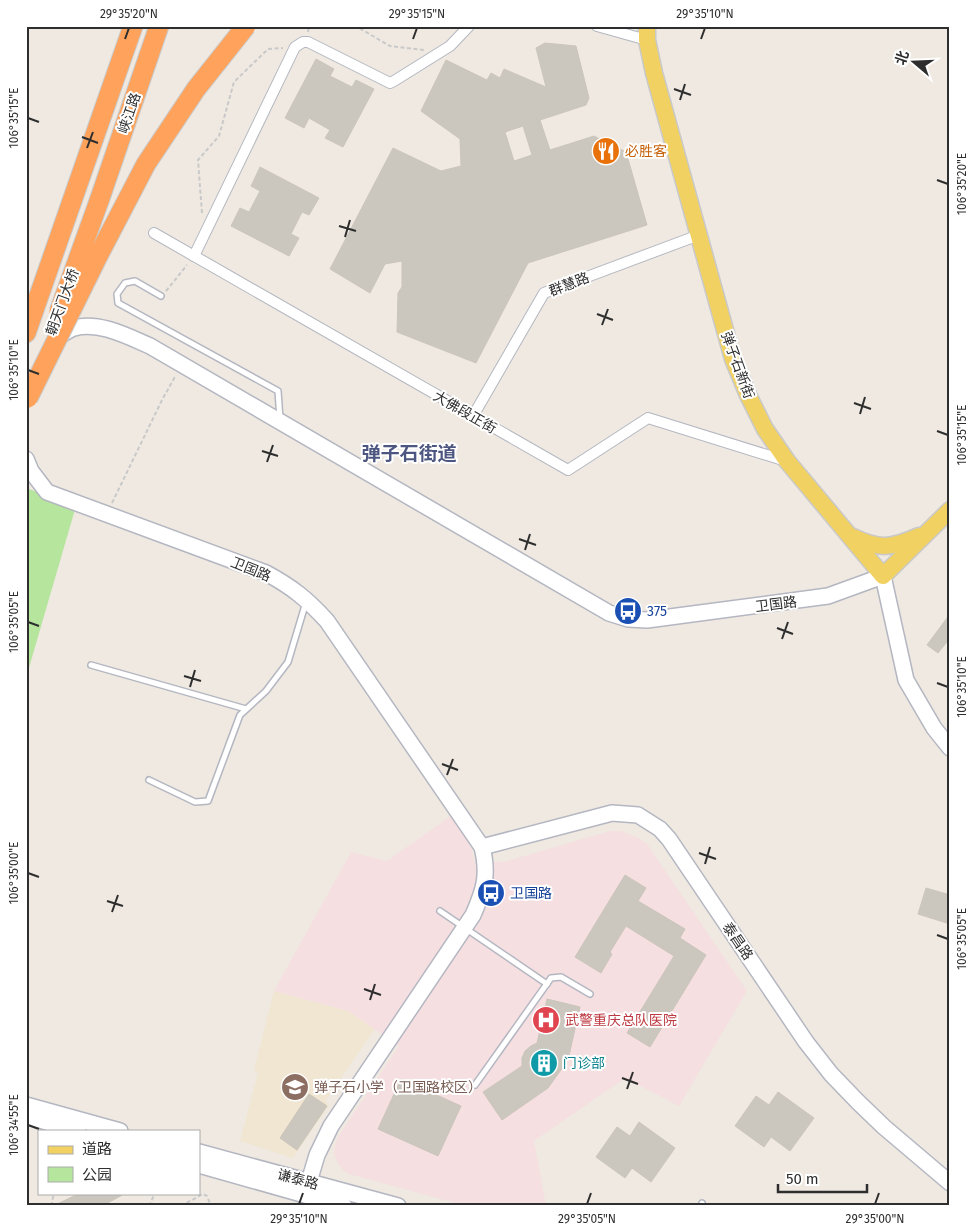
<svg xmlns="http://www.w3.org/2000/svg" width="976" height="1232" viewBox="0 0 976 1232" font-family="'Fira Sans','Noto Sans SC',sans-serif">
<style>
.education{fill:#f0e6d1}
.medical{fill:#f5dfe0}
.green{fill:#b6e59e}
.building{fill:#cbc7bf;stroke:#cbc5ba;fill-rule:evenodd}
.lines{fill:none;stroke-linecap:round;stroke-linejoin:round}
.lane-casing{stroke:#b4b7c1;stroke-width:8}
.street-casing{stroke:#b4b7c1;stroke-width:12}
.secondary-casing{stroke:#b4b7c1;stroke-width:18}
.primary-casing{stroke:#c9c9c9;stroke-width:19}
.highway-casing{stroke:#c9c9c9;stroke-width:21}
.path{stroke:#c9c9c9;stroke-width:2;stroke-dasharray:4 2.5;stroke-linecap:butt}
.lane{stroke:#fff;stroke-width:5}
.street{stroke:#fff;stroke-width:10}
.secondary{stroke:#fff;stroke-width:15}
.primary{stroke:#f2d163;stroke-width:16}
.highway{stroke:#ffa35c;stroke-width:19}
.highway-bridge-casing{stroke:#c9c9c9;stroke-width:21;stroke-linecap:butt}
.highway-bridge{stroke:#ffa35c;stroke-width:19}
.ticks{fill:none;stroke:#2e2e2e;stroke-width:2}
.labels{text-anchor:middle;stroke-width:4;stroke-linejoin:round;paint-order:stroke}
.street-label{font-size:14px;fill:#2e2e2e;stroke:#fff}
.food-label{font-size:14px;fill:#c56008;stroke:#fff;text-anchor:start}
.transit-label{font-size:14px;fill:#164399;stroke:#fff;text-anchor:start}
.health-label{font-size:14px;fill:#be3a42;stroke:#fff;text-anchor:start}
.culture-label{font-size:14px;fill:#0d838f;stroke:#fff;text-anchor:start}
.education-label{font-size:14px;fill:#785e54;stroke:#fff;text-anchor:start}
.district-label{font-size:19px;font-weight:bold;fill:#4d5680;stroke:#fff}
.neatline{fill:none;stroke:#2e2e2e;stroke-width:2}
.ticks-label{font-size:12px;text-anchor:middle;fill:#2e2e2e}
</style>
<rect width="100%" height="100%" fill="#efe9e1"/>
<polygon class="education" points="274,991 348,1011 375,1029 325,1101 329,1105 293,1158 240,1141 258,1073 254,1070"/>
<polygon class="medical" points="451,816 467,839 472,850 474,862 504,862 610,831 621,831 639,838 647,844 747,991 679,1106 625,1078 534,1141 546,1206 466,1206 349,1174 343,1170 337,1162 334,1153 335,1145 338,1137 399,1046 348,1011 274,991 351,852 387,861"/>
<polygon class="green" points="26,488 76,506 26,678"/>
<g class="building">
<path d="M545 43 576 46 589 98 586 105 540 120 550 150 594 136 626 152 647 225 528 263 476 363 397 332 398 293 402 287V261L385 264 370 293 330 269 393 148 441 171 461 166 460 139 421 111 446 60 487 80 491 73 500 78 504 69 546 87 536 48ZM523 126 532 155 514 161 505 132Z"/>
<polygon points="316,59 334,69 330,76 352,87 356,80 374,89 343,147 325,138 330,130 309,118 304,128 285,118"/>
<polygon points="260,167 319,198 309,215 302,212 291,234 299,238 289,256 231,226 240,208 249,212 260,191 251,186"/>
<polygon points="950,614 950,638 938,653 927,645"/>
<polygon points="625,875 646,888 638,901 685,929 680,938 706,955 650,1047 627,1033 674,956 626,926 610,952 612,954 601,973 575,957"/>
<polygon points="926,888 950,895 950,924 918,914"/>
<polygon points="547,999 580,1007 568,1060 548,1088 502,1120 483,1092 522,1066 522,1058 525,1051 531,1046 537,1043"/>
<polygon points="401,1079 461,1106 438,1156 378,1129"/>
<polygon points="778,1092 814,1118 790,1151 771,1137 764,1147 735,1126 756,1096 769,1105"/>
<polygon points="309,1094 327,1106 297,1150 280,1138"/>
<polygon points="639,1122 675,1148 651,1182 632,1168 625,1178 596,1157 617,1127 630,1136"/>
<polygon points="80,1193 126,1193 102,1206 53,1206"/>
</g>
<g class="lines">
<g class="lane-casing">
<g id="lane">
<polyline points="161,296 135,281 125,283 117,294 118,303 278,391 280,419"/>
<polyline points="91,665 246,709"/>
<polyline points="149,780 195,802 208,801 240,715 266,691 288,662 306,602"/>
<polyline points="440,911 547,984"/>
<polyline points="475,1085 551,978 561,977 590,994"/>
<polyline points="701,1206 702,1203"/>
</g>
</g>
<g class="street-casing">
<g id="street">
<polyline points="597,26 647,40"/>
<polyline points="154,233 568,470 648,418 786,461"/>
<polyline points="194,256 295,47 303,42 308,42 390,83 394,81 450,46 469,26"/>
<polyline points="473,416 544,293 699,235"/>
</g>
</g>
<g class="secondary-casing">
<g id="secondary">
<path d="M57 338C62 335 68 330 74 328 99 321 127 336 150 346L609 613 628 619 647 620 828 596 883 576 906 680 934 728 950 748"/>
<path d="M26 459 31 471 47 492 266 573C292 587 307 599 327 621L482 847C489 875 484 890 473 915L331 1126 317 1155 305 1195"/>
<polyline points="482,847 612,813 638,815 660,829 669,839 806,1042 831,1074 858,1102 884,1127 950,1183"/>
<polyline points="26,1105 120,1131"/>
<polyline points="26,1116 78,1131"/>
<polyline points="199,1152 398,1206"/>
<polyline points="199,1165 344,1206"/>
</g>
</g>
<g class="primary-casing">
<g id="primary">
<polyline points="647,26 647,40 654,73 733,359 748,395 765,429 787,461 883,576 950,510"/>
<path d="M853 537C880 550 892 548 919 536"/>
</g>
</g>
<g class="highway-casing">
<g id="highway">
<polyline points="99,201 159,26"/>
<polyline points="26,333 133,26"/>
</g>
</g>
<g class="path">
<polyline points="334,26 359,28 390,46 424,50"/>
<polyline points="308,32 309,26"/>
<polyline points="202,213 198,160 219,136 234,82 268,49 283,48"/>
<polyline points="166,291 187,265"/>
<polyline points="112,503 162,400 176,375"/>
<polyline points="51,1206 54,1193"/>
<polyline points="149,1206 155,1193"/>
<polyline points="181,1206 203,1194 207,1196 211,1206"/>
</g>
<use href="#lane" class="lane"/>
<use href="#street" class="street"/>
<use href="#secondary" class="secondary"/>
<use href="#primary" class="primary"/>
<use href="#highway" class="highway"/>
<g class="highway-bridge-casing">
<g id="highway-bridge">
<polyline points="59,312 99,201"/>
<polyline points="28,398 97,258 146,164 196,89 246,26"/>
</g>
</g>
<use href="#highway-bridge" class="highway-bridge"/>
</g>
<path class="ticks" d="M125 39 129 28M413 39 417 28M701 39 705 28M674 89 691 95M680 100 685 84M28 118 39 122M82 137 98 143M87 148 93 132M937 180 948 184M339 226 356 231M345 237 350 220M597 314 613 320M602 325 608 309M28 370 39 374M854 403 871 409M860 414 865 397M937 431 948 435M262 451 278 456M267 462 273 445M519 539 536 545M525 550 530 534M28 622 39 626M777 628 793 634M782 639 788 622M184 676 201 681M937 683 948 687M190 687 195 670M442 764 458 770M447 775 453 759M699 853 716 859M705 864 710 847M28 873 39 877M107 901 123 906M112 912 118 895M937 935 948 939M364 989 381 995M370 1000 375 984M622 1078 638 1084M627 1089 633 1072M28 1125 39 1129M299 1204 303 1193M587 1204 591 1193M875 1204 879 1193"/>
<defs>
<g id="restaurant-disc" transform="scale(1.4375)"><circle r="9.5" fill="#e8710a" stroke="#fff"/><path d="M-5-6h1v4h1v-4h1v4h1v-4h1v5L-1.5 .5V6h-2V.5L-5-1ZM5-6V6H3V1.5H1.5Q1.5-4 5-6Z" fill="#fff"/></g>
<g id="bus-disc" transform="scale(1.4375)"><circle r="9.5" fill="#1a4fb4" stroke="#fff"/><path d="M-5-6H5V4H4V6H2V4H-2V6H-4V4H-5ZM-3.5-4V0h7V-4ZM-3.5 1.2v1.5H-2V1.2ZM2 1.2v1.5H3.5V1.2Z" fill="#fff"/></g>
<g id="hospital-disc" transform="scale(1.4375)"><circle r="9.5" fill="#e0444e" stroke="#fff"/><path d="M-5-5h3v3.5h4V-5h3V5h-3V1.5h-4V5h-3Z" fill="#fff"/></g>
<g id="building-disc" transform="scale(1.4375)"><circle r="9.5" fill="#0f9aa8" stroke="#fff"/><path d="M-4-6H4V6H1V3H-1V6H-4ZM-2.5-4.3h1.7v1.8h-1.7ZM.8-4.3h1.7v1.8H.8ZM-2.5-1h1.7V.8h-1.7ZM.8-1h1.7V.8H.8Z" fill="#fff"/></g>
<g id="school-disc" transform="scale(1.4375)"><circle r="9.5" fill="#8d6e63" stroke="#fff"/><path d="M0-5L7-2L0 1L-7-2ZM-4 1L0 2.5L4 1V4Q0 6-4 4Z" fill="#fff"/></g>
</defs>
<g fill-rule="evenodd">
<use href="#restaurant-disc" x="606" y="151"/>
<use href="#bus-disc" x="628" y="611"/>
<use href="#bus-disc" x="491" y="893"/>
<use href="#hospital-disc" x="546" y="1020"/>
<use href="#building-disc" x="544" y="1063"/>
<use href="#school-disc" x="295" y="1087"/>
</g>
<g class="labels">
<g class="street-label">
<text transform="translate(129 113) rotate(-71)" y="5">峡江路</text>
<text transform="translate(569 284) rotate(-21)" y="5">群慧路</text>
<text transform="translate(62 302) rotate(-70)" y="5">朝天门大桥</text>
<text transform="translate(738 365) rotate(70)" y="5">弹子石新街</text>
<text transform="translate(465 412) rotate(30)" y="5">大佛段正街</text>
<text transform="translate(251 569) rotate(22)" y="5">卫国路</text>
<text transform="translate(776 604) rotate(-7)" y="5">卫国路</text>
<text transform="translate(738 941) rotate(56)" y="5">泰昌路</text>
<text transform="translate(298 1179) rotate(15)" y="5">谦泰路</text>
</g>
<g class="food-label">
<text x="625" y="156">必胜客</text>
</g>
<g class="transit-label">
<text x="647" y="616">375</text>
<text x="510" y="898">卫国路</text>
</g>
<g class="health-label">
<text x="565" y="1025">武警重庆总队医院</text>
</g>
<g class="culture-label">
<text x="563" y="1068">门诊部</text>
</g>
<g class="education-label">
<text x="314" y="1092">弹子石小学（卫国路校区）</text>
</g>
<g class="district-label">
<text x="409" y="460">弹子石街道</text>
</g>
</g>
<rect width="976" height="1232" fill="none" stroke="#ffffff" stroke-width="55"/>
<rect x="38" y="1130" width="162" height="65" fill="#ffffff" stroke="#ababab"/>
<rect x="48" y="1146" width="25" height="8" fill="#f2d163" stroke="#ababab"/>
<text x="82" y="1154" font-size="15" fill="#2e2e2e">道路</text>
<rect x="48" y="1167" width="25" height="15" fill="#b6e59e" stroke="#ababab"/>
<text x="82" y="1180" font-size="15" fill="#2e2e2e">公园</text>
<g transform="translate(914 62) rotate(289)" stroke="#ffffff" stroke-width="4" paint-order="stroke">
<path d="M0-4L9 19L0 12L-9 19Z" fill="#2e2e2e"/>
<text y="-8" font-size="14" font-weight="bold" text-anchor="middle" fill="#2e2e2e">北</text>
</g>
<path d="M778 1184v8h89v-8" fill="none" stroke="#2e2e2e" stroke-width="2.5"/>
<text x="786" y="1184" font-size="15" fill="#2e2e2e" stroke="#ffffff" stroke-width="4" paint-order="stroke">50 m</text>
<rect x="28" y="28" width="920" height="1176" class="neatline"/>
<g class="ticks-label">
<text x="129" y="18">29°35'20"N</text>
<text x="417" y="18">29°35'15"N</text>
<text x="705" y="18">29°35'10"N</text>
<text transform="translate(14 118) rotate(-90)" y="4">106°35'15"E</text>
<text transform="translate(962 184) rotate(-90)" y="4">106°35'20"E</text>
<text transform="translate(14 370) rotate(-90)" y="4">106°35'10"E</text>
<text transform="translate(962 435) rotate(-90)" y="4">106°35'15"E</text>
<text transform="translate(14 622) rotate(-90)" y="4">106°35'05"E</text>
<text transform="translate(962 687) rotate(-90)" y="4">106°35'10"E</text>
<text transform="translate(14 873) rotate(-90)" y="4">106°35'00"E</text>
<text transform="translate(962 939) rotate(-90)" y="4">106°35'05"E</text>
<text transform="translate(14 1125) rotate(-90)" y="4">106°34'55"E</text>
<text x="299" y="1223">29°35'10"N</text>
<text x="587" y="1223">29°35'05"N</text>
<text x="875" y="1223">29°35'00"N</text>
</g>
</svg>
